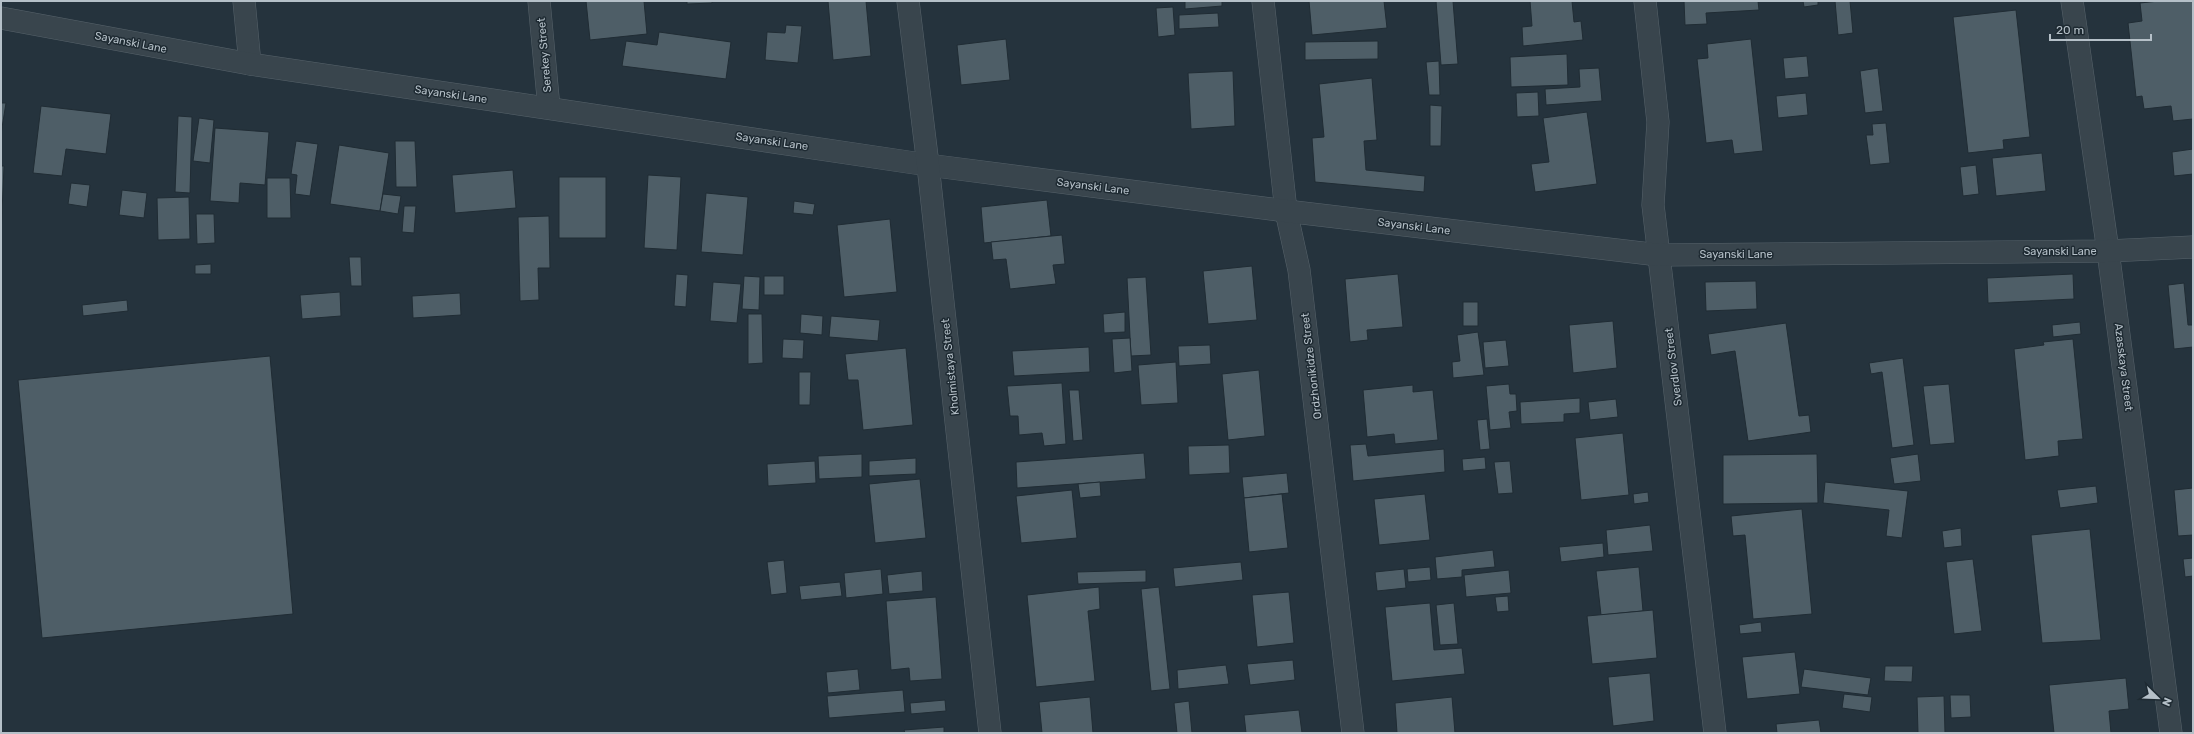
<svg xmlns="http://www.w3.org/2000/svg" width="2194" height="734" viewBox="0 0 2194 734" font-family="Rubik,sans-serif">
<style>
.building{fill:#4e5e67;stroke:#202c34}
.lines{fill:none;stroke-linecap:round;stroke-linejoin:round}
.minor-casing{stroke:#57636b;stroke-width:23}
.tertiary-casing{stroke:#57636b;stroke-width:23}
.minor{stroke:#39454d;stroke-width:22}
.tertiary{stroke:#39454d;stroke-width:22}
.labels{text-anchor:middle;stroke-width:3;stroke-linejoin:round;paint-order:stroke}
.street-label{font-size:11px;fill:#b5c0c8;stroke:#1e2a32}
</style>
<rect width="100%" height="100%" fill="#25333d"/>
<g class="building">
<polygon points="586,1 644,1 647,34 590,40"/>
<polygon points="687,1 712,1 712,3 687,4"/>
<polygon points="828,1 866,1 871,56 833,60"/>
<polygon points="1185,1 1222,1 1222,6 1185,9"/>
<polygon points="1309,1 1384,1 1387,28 1312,35"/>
<polygon points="1436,1 1453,1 1458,64 1441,65"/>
<polygon points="1530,1 1572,1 1574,22 1581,21 1583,40 1523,46 1522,27 1532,26"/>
<polygon points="1684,1 1758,1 1759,10 1706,13 1707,24 1685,25"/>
<polygon points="1803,1 1818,1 1818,5 1804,7"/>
<polygon points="1835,1 1850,1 1853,33 1838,35"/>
<polygon points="2159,1 2193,1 2193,119 2173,121 2171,106 2144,109 2142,96 2136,97 2128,23 2142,21 2140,3"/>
<polygon points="1173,7 1175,35 1158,37 1156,8"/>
<polygon points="2016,10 2030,137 2003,140 2004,149 1968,153 1953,17"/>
<polygon points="1218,13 1219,27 1179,29 1179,15"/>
<polygon points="786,25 802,26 798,63 765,60 767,32 785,33"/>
<polygon points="659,32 731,42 726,79 622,66 626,41 657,45"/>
<polygon points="1006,39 1010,80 961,85 957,45"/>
<polygon points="1751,39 1763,151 1734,154 1732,140 1706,143 1697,59 1708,58 1707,44"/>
<polygon points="1378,41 1378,59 1305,60 1305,42"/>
<polygon points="1567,54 1568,85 1511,87 1510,57"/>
<polygon points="1807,56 1809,77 1785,79 1783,58"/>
<polygon points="1439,61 1440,95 1429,95 1426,62"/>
<polygon points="1599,68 1602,101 1546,105 1545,89 1580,87 1579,69"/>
<polygon points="1878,68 1883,111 1865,113 1860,71"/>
<polygon points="1233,71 1235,126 1191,129 1188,73"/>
<polygon points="1372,78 1377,140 1364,141 1366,170 1425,176 1424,192 1315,182 1312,138 1324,137 1319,84"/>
<polygon points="1538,92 1539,116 1517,117 1516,93"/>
<polygon points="1806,93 1808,115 1778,118 1776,96"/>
<polygon points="1,103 6,103 1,134"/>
<polygon points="1430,105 1442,106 1441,146 1430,146"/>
<polygon points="41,106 111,114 106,154 66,149 62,176 33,173"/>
<polygon points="1587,112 1597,184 1535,192 1531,164 1549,162 1543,118"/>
<polygon points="178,116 192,117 190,193 175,192"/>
<polygon points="199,118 214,120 210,163 193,161"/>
<polygon points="1886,123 1890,163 1870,165 1866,135 1873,135 1872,124"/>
<polygon points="215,128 269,132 265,185 240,183 239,203 210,201"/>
<polygon points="296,141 318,144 310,196 295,194 297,175 291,174"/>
<polygon points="395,141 415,141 417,187 396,187"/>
<polygon points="339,145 389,153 380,211 330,204"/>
<polygon points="2193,149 2193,174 2174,176 2172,152"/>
<polygon points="2042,153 2046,191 1996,196 1992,158"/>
<polygon points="1976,165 1979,194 1963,196 1960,167"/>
<polygon points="1,166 4,166 1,236"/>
<polygon points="513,170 516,208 455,213 452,175"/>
<polygon points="648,175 681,177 677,250 644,248"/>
<rect x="559" y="177" width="47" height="61"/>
<polygon points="267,178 290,178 291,218 267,218"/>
<polygon points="71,183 90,185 87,207 68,204"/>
<polygon points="122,190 147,193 144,218 119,215"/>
<polygon points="706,193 748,197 743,255 701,252"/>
<polygon points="383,194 401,196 398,214 380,211"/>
<polygon points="189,197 190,239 158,240 157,198"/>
<polygon points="1047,200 1051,236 984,243 981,207"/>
<polygon points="794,201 815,204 813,215 793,213"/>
<polygon points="404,206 416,206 414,233 402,232"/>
<polygon points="196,214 214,214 215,243 197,244"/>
<polygon points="549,216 550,268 538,268 539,300 520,301 518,217"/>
<polygon points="890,219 897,292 844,297 837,225"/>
<polygon points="1062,235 1065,264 1053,265 1056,284 1010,289 1006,259 993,260 991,242"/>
<polygon points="349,257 361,257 362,286 351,286"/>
<polygon points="211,264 211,274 195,274 195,265"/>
<polygon points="1252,266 1257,320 1208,324 1203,271"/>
<polygon points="676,274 688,275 686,307 674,306"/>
<polygon points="1398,274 1403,327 1367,330 1368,340 1350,342 1345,279"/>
<polygon points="2073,274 2074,299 1988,303 1987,278"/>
<polygon points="744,276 760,277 759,310 742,309"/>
<rect x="764" y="276" width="20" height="19"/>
<polygon points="1146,277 1151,355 1131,356 1127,278"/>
<polygon points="1756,281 1757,309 1706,311 1705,282"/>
<polygon points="713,282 741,284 737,323 710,321"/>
<polygon points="2184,283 2188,325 2193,325 2193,347 2174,349 2168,285"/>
<polygon points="340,292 341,316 302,319 300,295"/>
<polygon points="460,293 461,315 413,318 412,296"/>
<polygon points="127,300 128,311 83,316 82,305"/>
<rect x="1463" y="302" width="15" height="24"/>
<polygon points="1125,312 1125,332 1104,333 1103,314"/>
<polygon points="748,314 762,314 763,363 748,364"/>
<polygon points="801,314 823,316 822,335 800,333"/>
<polygon points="831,316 880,320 878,341 829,337"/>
<polygon points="1613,321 1617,368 1573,373 1569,325"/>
<polygon points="2080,322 2081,334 2053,337 2052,325"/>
<polygon points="1786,323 1799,416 1809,415 1811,432 1748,441 1735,351 1711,355 1708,334"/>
<polygon points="1478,332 1484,375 1453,378 1452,362 1460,361 1457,335"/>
<polygon points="1130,338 1132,371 1114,373 1112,339"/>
<polygon points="783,339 804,340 803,359 782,358"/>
<polygon points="2073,339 2083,439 2058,441 2059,456 2025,460 2014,349 2044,345 2043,342"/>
<polygon points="1506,340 1509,366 1485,368 1483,342"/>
<polygon points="1210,345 1211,364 1179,366 1178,346"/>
<polygon points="1089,347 1090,372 1014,376 1012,351"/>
<polygon points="906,348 913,425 863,430 858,380 848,380 845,354"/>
<polygon points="270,356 293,614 42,638 18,380"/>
<polygon points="1903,358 1914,445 1892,448 1882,372 1871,374 1869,363"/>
<polygon points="1176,362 1178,403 1141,405 1138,365"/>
<polygon points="1259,370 1265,436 1228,440 1222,374"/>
<polygon points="799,372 811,372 810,405 799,405"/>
<polygon points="1062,383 1066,444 1044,446 1042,433 1019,435 1018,416 1010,416 1007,386"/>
<polygon points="1509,384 1510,394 1516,394 1517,411 1509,412 1511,428 1490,430 1486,386"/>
<polygon points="1949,384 1955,443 1930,445 1923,386"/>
<polygon points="1413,385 1413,392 1433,390 1438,440 1395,444 1394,434 1367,437 1363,390"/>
<polygon points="1069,390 1079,390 1083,440 1073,441"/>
<polygon points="1580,398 1580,413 1564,414 1564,422 1521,424 1520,402"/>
<polygon points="1616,399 1618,417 1590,420 1588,402"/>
<polygon points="1487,419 1490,449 1480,450 1477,420"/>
<polygon points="1623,433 1629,495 1581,500 1575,438"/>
<polygon points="1366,444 1368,456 1444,449 1445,472 1353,481 1350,445"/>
<polygon points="1229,445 1230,473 1189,475 1188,446"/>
<polygon points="1144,453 1146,479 1017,488 1016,462"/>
<polygon points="862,454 862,477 819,479 818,456"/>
<polygon points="1817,454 1818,503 1723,504 1723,455"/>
<polygon points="1918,454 1921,481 1894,484 1890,458"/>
<polygon points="1485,457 1486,469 1463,471 1462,459"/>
<polygon points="916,458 916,474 869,476 869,461"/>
<polygon points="815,461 816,483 768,486 767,464"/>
<polygon points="1510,461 1513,493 1498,494 1494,462"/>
<polygon points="1287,473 1289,493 1244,498 1242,477"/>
<polygon points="920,479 926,538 875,543 869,484"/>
<polygon points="1100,482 1101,496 1080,498 1078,484"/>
<polygon points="1825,482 1908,491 1902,538 1886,536 1889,510 1823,503"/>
<polygon points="2096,486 2098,503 2060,508 2057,490"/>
<polygon points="2193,488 2193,535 2178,536 2174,490"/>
<polygon points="1072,490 1077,538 1021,543 1016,496"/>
<polygon points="1648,492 1649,502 1634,504 1633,494"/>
<polygon points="1282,494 1288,548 1249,552 1244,498"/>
<polygon points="1425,494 1430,540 1379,545 1374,499"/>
<polygon points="1802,509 1812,614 1753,619 1745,535 1733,536 1731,516"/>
<polygon points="1650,525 1653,551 1608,555 1606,530"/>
<polygon points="1961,528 1962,546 1944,548 1942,531"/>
<polygon points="2090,529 2101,640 2042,643 2031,535"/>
<polygon points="1603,543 1604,557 1561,562 1559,547"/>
<polygon points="1493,550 1495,567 1462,570 1462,577 1437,579 1435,557"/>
<polygon points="2193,558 2193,576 2185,577 2183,559"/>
<polygon points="1973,559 1982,631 1954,634 1946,562"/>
<polygon points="784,560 787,593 771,595 767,562"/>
<polygon points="1241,562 1243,580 1175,587 1173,568"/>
<polygon points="1430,567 1431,580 1408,582 1407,569"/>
<polygon points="1639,567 1643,611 1601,615 1596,571"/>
<polygon points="881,569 883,594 846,598 844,573"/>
<polygon points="1404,569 1406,588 1377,591 1375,572"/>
<polygon points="1146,570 1146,582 1078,584 1077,572"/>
<polygon points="1509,570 1511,593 1466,597 1464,575"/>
<polygon points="922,571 923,591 889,594 887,575"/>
<polygon points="840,582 842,596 801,600 799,586"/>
<polygon points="1099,587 1100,609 1088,611 1095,681 1036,687 1027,595"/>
<polygon points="1159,587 1170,689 1151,691 1141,589"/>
<polygon points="1289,592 1294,643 1257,647 1252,595"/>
<polygon points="1508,596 1509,611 1497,612 1495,597"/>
<polygon points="936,597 942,679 910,681 909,668 891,670 886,601"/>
<polygon points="1430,603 1434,650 1462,648 1465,674 1392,681 1385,607"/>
<polygon points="1454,603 1458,644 1440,645 1436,605"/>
<polygon points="1653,610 1657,658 1592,664 1587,616"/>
<polygon points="1761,622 1762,632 1740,634 1739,625"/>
<polygon points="1795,652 1800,694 1747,699 1742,657"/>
<polygon points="1293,660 1295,680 1250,685 1247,664"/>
<polygon points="1226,665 1229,684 1178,689 1177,670"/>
<polygon points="1885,666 1913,666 1912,682 1884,681"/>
<polygon points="858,669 860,690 828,693 826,672"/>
<polygon points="1804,669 1871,678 1868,695 1801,687"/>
<polygon points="1650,673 1654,721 1613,726 1608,677"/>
<polygon points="2126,678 2129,709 2109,711 2111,733 2054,733 2049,685"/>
<polygon points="903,690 905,712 829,718 827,696"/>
<polygon points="1844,694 1872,697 1870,712 1842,708"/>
<polygon points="1950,695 1970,695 1971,717 1951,718"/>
<polygon points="1944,696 1945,733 1918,733 1917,697"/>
<polygon points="1090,697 1093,733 1042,733 1039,702"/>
<polygon points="1452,697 1455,733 1397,733 1395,703"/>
<polygon points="945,700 946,711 911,714 910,703"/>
<polygon points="1189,701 1192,733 1177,733 1174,703"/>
<polygon points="1299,710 1302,733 1246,733 1244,715"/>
<polygon points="1819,720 1821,733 1777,733 1776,724"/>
<polygon points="944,727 944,733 905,733 904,730"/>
</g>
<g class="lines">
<g class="minor-casing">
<g id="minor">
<polyline points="244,1 250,64"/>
<polyline points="539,1 549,108"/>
<polyline points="1263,1 1286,211 1299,270 1353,733"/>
<polyline points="1645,1 1658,122 1653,205 1715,733"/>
<polyline points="2072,1 2108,251 2171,733"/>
<polyline points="1,18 250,64 928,165 1286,211 1659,255 2108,251 2193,247"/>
</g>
</g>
<g class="tertiary-casing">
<polyline id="tertiary" points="908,1 928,165 990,733"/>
</g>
<use href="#minor" class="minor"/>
<use href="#tertiary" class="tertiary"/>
</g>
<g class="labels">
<g class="street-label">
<text transform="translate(131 42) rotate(11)" y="4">Sayanski Lane</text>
<text transform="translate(544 55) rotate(-95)" y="4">Serekey Street</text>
<text transform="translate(451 94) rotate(8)" y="4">Sayanski Lane</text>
<text transform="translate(772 141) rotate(8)" y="4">Sayanski Lane</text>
<text transform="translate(1093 186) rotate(7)" y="4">Sayanski Lane</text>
<text transform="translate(1414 226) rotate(7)" y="4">Sayanski Lane</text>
<text x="2060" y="255">Sayanski Lane</text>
<text x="1736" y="258">Sayanski Lane</text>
<text transform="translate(1311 366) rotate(-97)" y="4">Ordzhonikidze Street</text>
<text transform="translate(950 367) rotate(-96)" y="4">Kholmistaya Street</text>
<text transform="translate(1673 367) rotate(-97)" y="4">Sverdlov Street</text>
<text transform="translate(2124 367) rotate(83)" y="4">Azasskaya Street</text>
</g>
</g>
<rect width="2194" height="734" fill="none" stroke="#b5c0c8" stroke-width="4"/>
<g transform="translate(2158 698) rotate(113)" stroke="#1e2a32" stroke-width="3" paint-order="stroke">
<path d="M0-3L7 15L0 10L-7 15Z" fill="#b5c0c8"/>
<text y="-6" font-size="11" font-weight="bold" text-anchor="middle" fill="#b5c0c8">N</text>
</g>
<path d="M2050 34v6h101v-6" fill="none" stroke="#b5c0c8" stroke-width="2"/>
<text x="2056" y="34" font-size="12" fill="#b5c0c8" stroke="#1e2a32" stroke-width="3" paint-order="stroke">20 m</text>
</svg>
